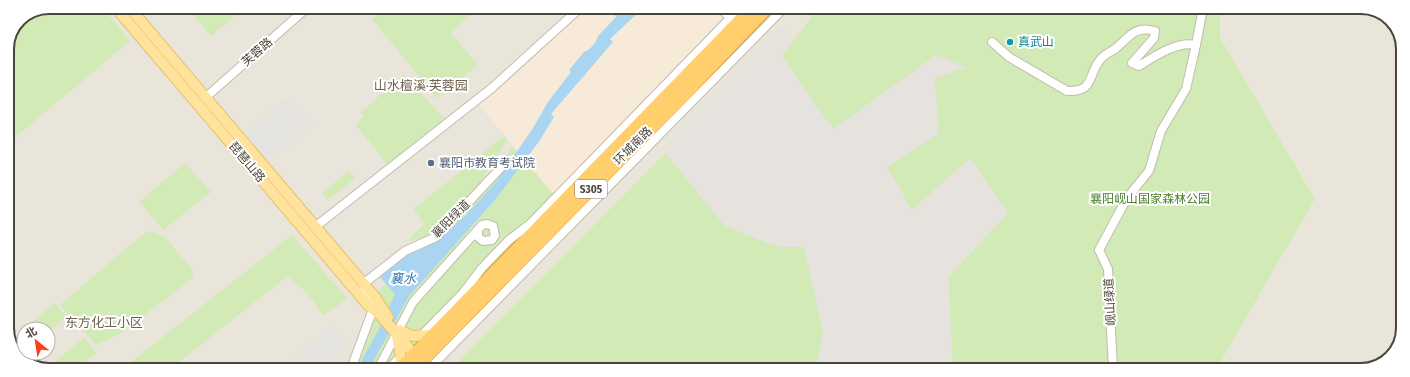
<svg xmlns="http://www.w3.org/2000/svg" width="1410" height="377" viewBox="0 0 1410 377" font-family="'Fira Sans Condensed','Noto Sans SC',sans-serif">
<style>
.residential{fill:#eae5da;fill-rule:evenodd}
.commercial{fill:#f7ead8}
.industrial{fill:#e6e2dd}
.green{fill:#d2eab5}
.parking{fill:#e5e3e0}
.water{fill:#a9d4f2}
.lines{fill:none;stroke-linecap:round;stroke-linejoin:round}
.minor-casing{stroke:#c2bbae;stroke-width:10}
.major-casing{stroke:#e6c16a;stroke-width:12}
.highway-casing{stroke:#e0a43c;stroke-width:14}
.minor{stroke:#fff;stroke-width:8}
.major{stroke:#ffe39c;stroke-width:10}
.highway{stroke:#ffcf6e;stroke-width:12}
.culture-dot{fill:#0f9aa8;stroke:#fff;stroke-width:1.5}
.service-dot{fill:#5c6f8a;stroke:#fff;stroke-width:1.5}
.labels{text-anchor:middle;stroke-width:4;stroke-linejoin:round;paint-order:stroke}
.shield{fill:#fff;stroke:#817c74;stroke-width:1}
.shield-label{font-size:11px;font-weight:bold;fill:#4b4439}
.culture-label{font-size:12px;fill:#0d838f;stroke:#fff;text-anchor:start}
.street-label{font-size:12px;fill:#4b4439;stroke:#fff}
.service-label{font-size:12px;fill:#4e5e75;stroke:#fff;text-anchor:start}
.park-label{font-size:12px;fill:#4a7f2a;stroke:#fff}
.neighbourhood-label{font-size:13px;fill:#6e6250;stroke:#fff}
.water-label{font-size:13px;font-style:italic;fill:#2e7ab2;stroke:#fff}
.rim{fill:none;stroke:#4b4439;stroke-width:2}
</style>
<rect width="100%" height="100%" fill="#f6f3ec"/>
<g class="residential">
<path d="M49 7 820 8 936 54 953 370 816 369 665 153 451 369H427L413 355 351 369H38L17 356 7 331V49L19 19ZM24 329H48V353H24Z"/>
<polygon points="1220,8 1372,8 1393,21 1403,46 1402,339 1387,361 1361,370 1216,370 1315,199 1220,37"/>
</g>
<polygon class="commercial" points="580,8 737,8 556,197 476,101"/>
<polygon class="industrial" points="780,26 796,39 782,56 833,129 936,54 967,67 939,134 912,210 970,157 1008,213 948,277 953,370 816,369 804,247 778,247 725,226 665,153"/>
<g class="green">
<polygon points="49,7 102,7 130,41 7,144 7,49 15,29 32,14"/>
<polygon points="205,7 233,7 238,13 211,36 194,16"/>
<polygon points="386,7 478,7 451,33 478,65 437,98 372,19"/>
<polygon points="818,8 1220,8 1220,37 1315,199 1216,370 953,370 948,277 1008,213 970,158 912,210 887,167 939,134 935,79 966,67 936,55 833,129 782,56"/>
<polygon points="403,75 446,120 387,164 356,125 364,116 360,113"/>
<polygon points="504,136 507,140 481,182 433,236 407,241 424,224 414,209"/>
<polygon points="513,147 562,204 400,369 351,369 381,288 439,239"/>
<polygon points="665,153 725,226 778,247 804,247 823,333 816,369 451,369"/>
<polygon points="185,163 211,192 163,230 139,202"/>
<polygon points="349,171 355,178 328,200 322,193"/>
<polygon points="148,231 165,237 192,269 193,278 118,335 96,345 60,305 130,245"/>
<polygon points="292,235 348,299 323,315 307,293 288,276 170,369 122,369"/>
<polygon points="55,303 66,317 48,332 48,329 24,329 24,352 19,356 17,356 11,340"/>
<polygon points="84,338 96,353 76,369 46,369"/>
</g>
<g class="parking">
<polygon points="285,99 313,124 264,166 240,139"/>
<polygon points="332,327 347,345 316,369 279,369"/>
</g>
<path class="water" d="M620 8H643L610 39 613 42 551 114 554 117 540 140 495 200 409 296 369 369H357L379 329 395 294 380 277 407 255 436 241 466 215 496 182 533 128 548 102 571 72 569 70 584 52C590 50 597 42 598 36L616 17 613 13Z"/>
<g class="lines">
<g class="minor-casing">
<g id="minor">
<polyline points="721,8 733,21"/>
<path d="M992 42 1009 57 1067 91C1095 92 1087 76 1100 60 1103 55 1110 52 1115 49 1129 37 1135 25 1155 31L1154 38 1132 63 1139 66C1155 56 1177 41 1196 45L1203 8"/>
<polyline points="205,98 308,7"/>
<polyline points="315,227 492,88 580,8"/>
<polyline points="421,336 463,293 482,268 509,240 530,224 740,8"/>
<polyline points="351,369 373,309 363,284 405,251 436,237 508,160"/>
<polyline points="378,369 413,302 482,225 487,224 493,226 495,235 492,240 483,241 478,237 478,231"/>
<polyline points="388,369 401,357"/>
<polyline points="429,369 784,8"/>
<polyline points="1113,370 1108,269 1099,250 1127,198 1149,171 1161,131 1186,89 1196,45"/>
</g>
</g>
<g class="major-casing">
<g id="major">
<polyline points="115,7 368,305 381,316 419,360"/>
<polyline points="129,7 375,297 388,317"/>
<polyline points="399,330 412,336 433,335"/>
<polyline points="397,336 401,357 399,369"/>
</g>
</g>
<g class="highway-casing">
<g id="highway">
<polyline points="400,369 752,8"/>
<polyline points="414,369 681,98 767,8"/>
</g>
</g>
<use href="#minor" class="minor"/>
<use href="#major" class="major"/>
<use href="#highway" class="highway"/>
</g>
<circle class="culture-dot" cx="1010" cy="42" r="4"/>
<circle class="service-dot" cx="431" cy="163" r="4"/>
<g class="labels">
<rect class="shield" x="575" y="180" width="32" height="18" rx="3"/>
<g class="shield-label">
<text x="591" y="193">S305</text>
</g>
<g class="culture-label">
<text x="1018" y="46">真武山</text>
</g>
<g class="street-label">
<text transform="translate(257 52) rotate(-41)" y="4">芙蓉路</text>
<text transform="translate(633 146) rotate(-45)" y="4">环城南路</text>
<text transform="translate(247 162) rotate(50)" y="4">琵琶山路</text>
<text transform="translate(451 219) rotate(-45)" y="4">襄阳绿道</text>
<text transform="translate(1110 302) rotate(-93)" y="4">岘山绿道</text>
</g>
<g class="service-label">
<text x="439" y="167">襄阳市教育考试院</text>
</g>
<g class="park-label">
<text x="1150" y="203">襄阳岘山国家森林公园</text>
</g>
<g class="neighbourhood-label">
<text x="421" y="90">山水檀溪·芙蓉园</text>
<text x="104" y="327">东方化工小区</text>
</g>
<g class="water-label">
<text x="403" y="283">襄水</text>
</g>
</g>
<path d="M0 0H1410V377H0ZM49 14H1361A35 35 0 0 1 1396 49V328A35 35 0 0 1 1361 363H49A35 35 0 0 1 14 328V49A35 35 0 0 1 49 14Z" fill="#fff" fill-rule="evenodd"/>
<path class="rim" d="M49 14H1361A35 35 0 0 1 1396 49V328A35 35 0 0 1 1361 363H49A35 35 0 0 1 14 328V49A35 35 0 0 1 49 14Z"/>
<g transform="translate(36 341) rotate(330)"><circle r="19" fill="#ffffff" stroke="#b7b4b0"/>
<path d="M0-3L7 15L0 10L-7 15Z" fill="#fc3f1d"/>
<text y="-6" font-size="11" font-weight="bold" text-anchor="middle" fill="#4b4439">北</text>
</g>
</svg>
